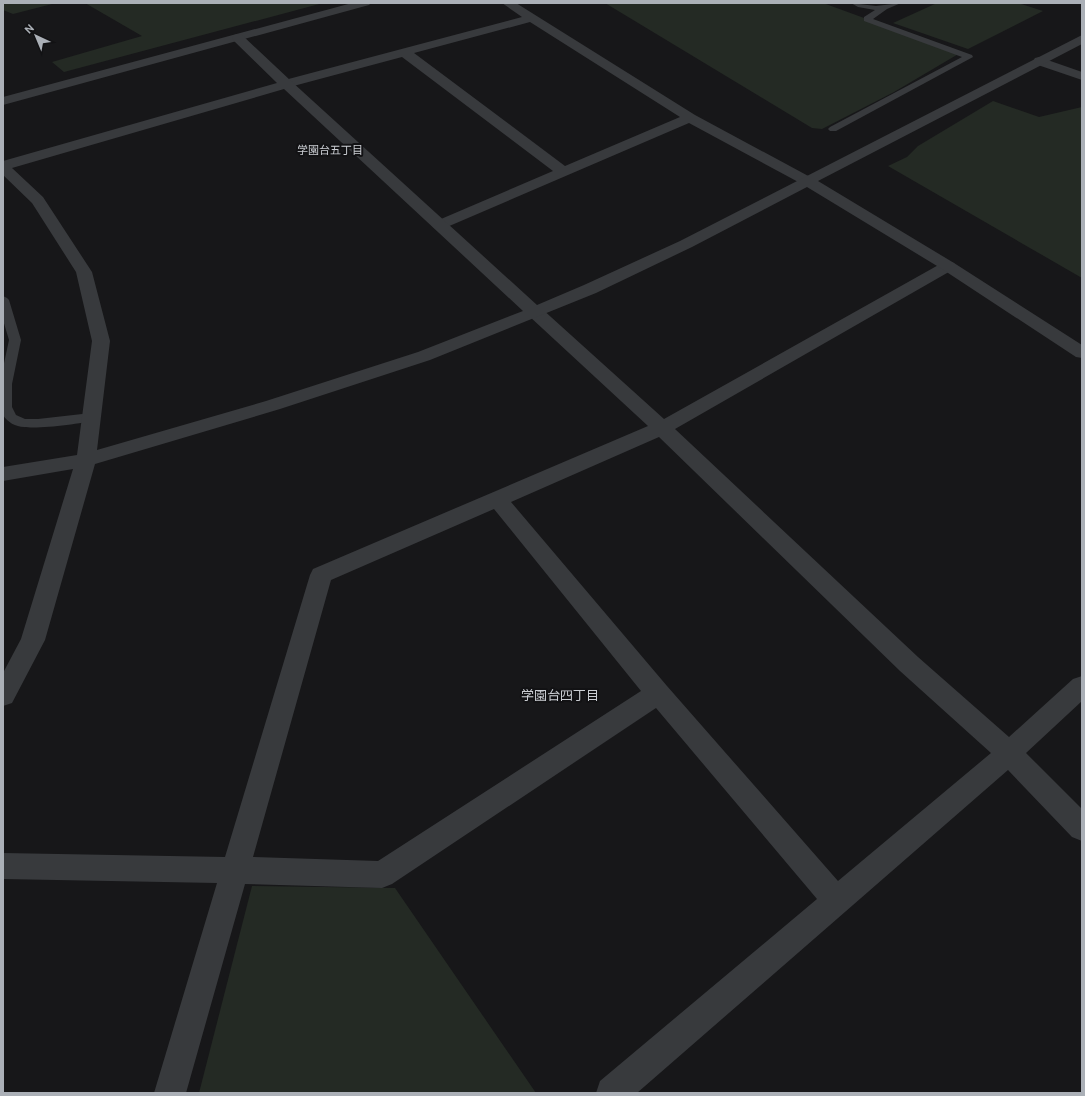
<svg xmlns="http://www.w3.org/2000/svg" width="1085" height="1096" viewBox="0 0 1085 1096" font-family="Ubuntu,'Noto Sans JP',sans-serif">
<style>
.green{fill:#242a24}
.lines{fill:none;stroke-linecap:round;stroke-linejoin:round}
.service{fill:#383a3d;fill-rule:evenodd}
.minor{fill:#383a3d;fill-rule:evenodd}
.tertiary{fill:#383a3d;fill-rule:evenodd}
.labels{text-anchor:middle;stroke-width:4;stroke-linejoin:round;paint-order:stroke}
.far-neighbourhood-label{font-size:11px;fill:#cbced3;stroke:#121214}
.neighbourhood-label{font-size:13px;fill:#cbced3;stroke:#121214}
</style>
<rect width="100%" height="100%" fill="#171719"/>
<g class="green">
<polygon points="3,3 56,3 13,14 3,10"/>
<polygon points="85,3 323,3 64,72 52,62 142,36"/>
<polygon points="605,3 823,3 960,53 894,92 822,129 812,128"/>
<polygon points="937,3 1018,3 1043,11 968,49 893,23"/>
<polygon points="993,101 1039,117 1082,107 1082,278 888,166 907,157 918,146"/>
<polygon points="252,886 395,888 536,1093 199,1093"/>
</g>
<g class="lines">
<g class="service">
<polygon points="851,3 876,6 901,3 887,9 873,19 972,55 973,57 836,131 830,131 828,129 830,127 962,57 864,21 864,17 875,10 858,7"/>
<path d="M3 296 7 298 9 300 21 340 12 384V407L16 415 25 419H38L91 413 96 414 98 417 96 420C80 424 40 429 24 427 16 427 7 422 3 415V368L9 340 3 320Z"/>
</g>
<g class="minor">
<polygon points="352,3 371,3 369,5 3,105 3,97"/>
<path d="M502 3H516L695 115 812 178 814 181 812 184 807 185 802 184 689 123 440 230 434 228 432 225 434 222 553 171 402 57 286 88 281 87 280 84 281 81 522 17ZM530 22 680 117 565 166 414 53Z"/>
<polygon points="1039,57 1082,72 1082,80 1035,64 1033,61 1035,58"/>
<path d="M948 261 954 263 956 266 954 269 675 429 918 657 1009 737 1073 679 1082 676V701L1026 753 1082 809V841L1072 837 1008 770 637 1093H596L600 1081 817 899 656 708 392 884 382 888 245 884 186 1093H154L217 883 3 879V853L225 857 310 575 313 569 648 426 529 316 526 312 529 308 535 307 541 308 664 419 942 263ZM659 437 900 671 991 753 838 881 667 686 511 502ZM494 509 641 691 378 861 253 857 331 580Z"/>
</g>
<path class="tertiary" d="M238 34 242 35 291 81 537 305 584 285 680 241 1082 35V44L818 181 954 263 1082 345V358L1076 357 942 269 807 187 692 247 596 293 430 360 280 409 95 464 45 640 12 703 3 706V673L21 639 73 469 3 481V467L77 455 92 341 76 272 32 203 3 175V161L277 83 234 41 232 38 234 35ZM284 89 523 311 418 352 266 401 97 450 110 341 92 272 43 197 12 168Z"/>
</g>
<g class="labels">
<g class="far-neighbourhood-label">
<text x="330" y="154">学園台五丁目</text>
</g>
<g class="neighbourhood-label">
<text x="560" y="700">学園台四丁目</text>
</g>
</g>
<rect width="1085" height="1096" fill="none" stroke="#abb0b7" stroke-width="8"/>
<g transform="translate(36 36) rotate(316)" stroke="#121214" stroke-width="3" paint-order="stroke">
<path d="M0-3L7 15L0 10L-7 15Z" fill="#abb0b7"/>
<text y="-6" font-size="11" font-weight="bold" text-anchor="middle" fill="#abb0b7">N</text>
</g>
</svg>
